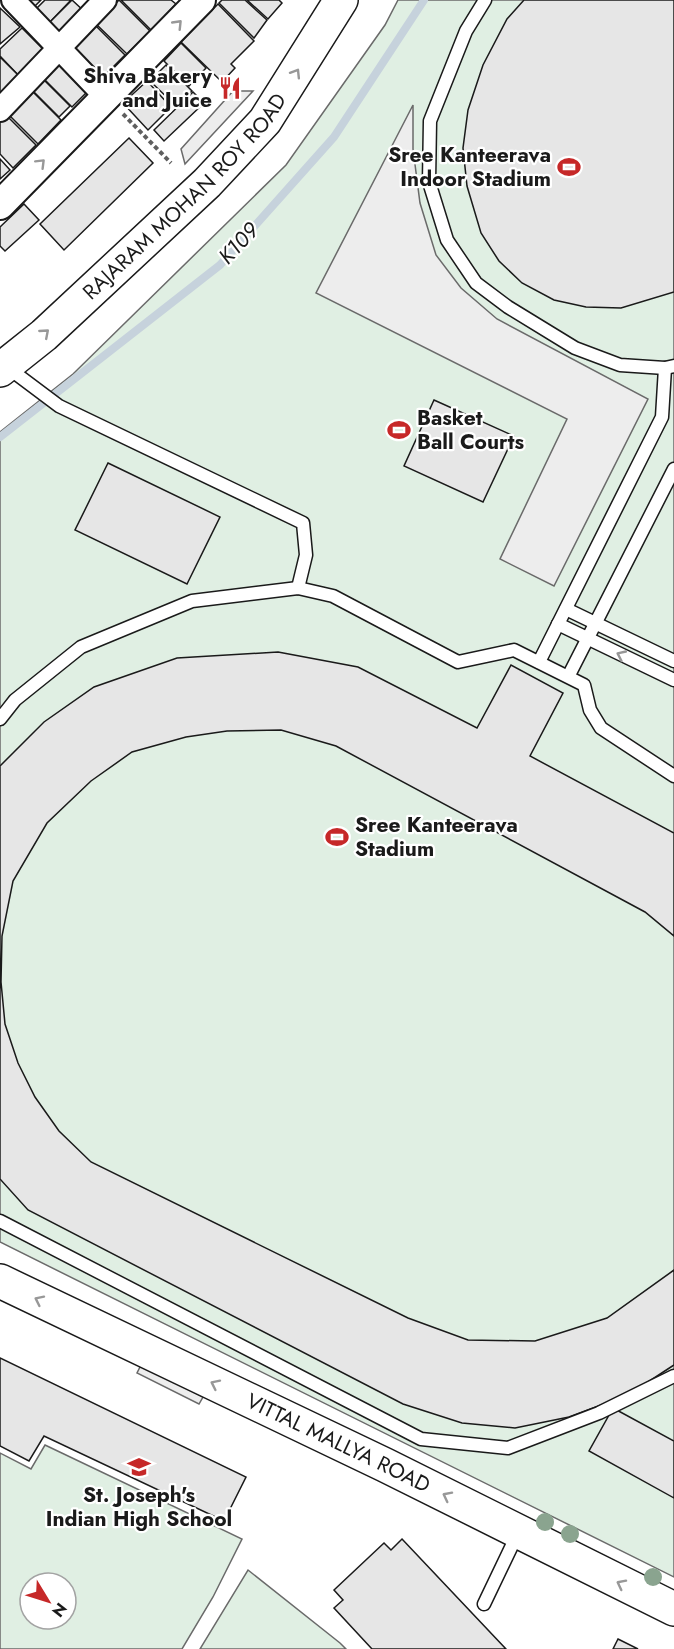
<svg xmlns="http://www.w3.org/2000/svg" width="674" height="1649" viewBox="0 0 674 1649" font-family="Jost,sans-serif">
<style>
.green{fill:#e0efe3;stroke:#6a6a6a;stroke-width:1.5;fill-rule:evenodd}
.parking{fill:#ededed;stroke:#6a6a6a;stroke-width:1.5}
.lines{fill:none;stroke-linecap:round;stroke-linejoin:round}
.stream{stroke:#c6d2dc;stroke-width:8}
.building{fill:#e6e6e6;stroke:#1a1a1a;stroke-width:1.5}
.service-casing{stroke:#1a1a1a;stroke-width:15}
.minor-casing{stroke:#1a1a1a;stroke-width:26}
.tertiary-casing{stroke:#1a1a1a;stroke-width:32}
.primary-casing{stroke:#1a1a1a;stroke-width:36}
.path{stroke:#5f5f5f;stroke-width:4;stroke-dasharray:4.5 3;stroke-linecap:butt}
.service{stroke:#fff;stroke-width:12}
.minor{stroke:#fff;stroke-width:22}
.tertiary{stroke:#fff;stroke-width:28}
.primary{stroke:#fff;stroke-width:33}
.tree{fill:#8aa48f}
.oneway{stroke:#989898}
.labels{text-anchor:middle;stroke-width:4.5;stroke-linejoin:round;paint-order:stroke}
.poi-label{font-size:21px;font-weight:bold;fill:#1a1a1a;stroke:#fff;text-anchor:end}
.street-label{font-size:21px;fill:#1a1a1a;stroke:#fff}
.water-label{font-size:22px;font-style:italic;fill:#1a1a1a;stroke:#fff}
</style>
<rect width="100%" height="100%" fill="#fff"/>
<g class="green">
<polygon points="398,0 674,0 674,1577 0,1242 0,432 73,374 286,165 385,25"/>
<path d="M45 1445 242 1539 213 1597 182 1649H0V1453L31 1469ZM30 1583H66V1619H30Z"/>
<polygon points="248,1570 340,1643 346,1649 200,1649"/>
</g>
<g class="parking">
<polygon points="233,91 253,91 185,164 181,149"/>
<polygon points="413,105 413,149 420,203 436,255 461,288 497,319 648,399 554,586 500,559 567,419 316,293"/>
<polygon points="141,1365 203,1397 199,1404 137,1373"/>
</g>
<g class="lines">
<polyline class="stream" points="0,437 220,265 334,137 424,0"/>
</g>
<g class="building">
<polygon points="27,0 41,0 34,7"/>
<polygon points="45,0 71,0 49,23 35,10"/>
<polygon points="72,0 86,13 60,38 47,25"/>
<polygon points="119,0 150,31 127,54 96,24"/>
<polygon points="121,0 171,0 176,4 151,30"/>
<polygon points="222,0 245,0 267,20 254,38 219,3"/>
<polygon points="247,0 279,0 282,3 268,19"/>
<polygon points="524,0 674,0 674,292 621,308 586,307 554,300 522,283 499,261 481,233 467,186 463,148 468,110 483,65 507,19"/>
<polygon points="218,4 254,41 231,64 235,68 222,82 181,42"/>
<polygon points="0,8 20,27 0,44"/>
<polygon points="94,24 125,55 100,80 70,49"/>
<polygon points="22,28 48,54 22,79 0,56 0,49"/>
<polygon points="181,43 206,68 189,86 164,61"/>
<polygon points="0,57 22,79 0,101"/>
<polygon points="59,65 86,93 72,107 44,79"/>
<polygon points="166,65 192,91 176,106 150,81"/>
<polygon points="44,80 70,106 59,117 33,91"/>
<polygon points="147,81 171,107 148,130 123,103"/>
<polygon points="32,91 61,120 38,144 9,115"/>
<polygon points="193,92 204,103 164,141 154,130"/>
<polygon points="7,116 36,145 13,168 0,154 0,122"/>
<polygon points="129,138 153,163 64,250 40,224"/>
<polygon points="0,159 10,170 0,179"/>
<polygon points="24,204 39,220 5,251 0,246 0,227"/>
<polygon points="434,400 514,436 483,502 404,466"/>
<polygon points="108,463 220,517 187,584 75,530"/>
<polygon points="278,652 358,667 477,728 511,665 563,693 530,756 674,833 674,936 645,912 336,746 281,730 227,731 186,737 132,752 91,781 47,823 13,881 2,936 1,982 5,1024 18,1063 35,1097 59,1131 91,1162 408,1318 468,1340 535,1341 607,1318 674,1270 674,1365 628,1395 569,1417 515,1428 462,1423 403,1404 28,1210 0,1179 0,766 44,722 94,687 177,658"/>
<polygon points="0,1358 246,1477 224,1521 44,1436 29,1461 0,1446"/>
<polygon points="613,1408 674,1441 674,1498 589,1451"/>
<polygon points="402,1539 506,1649 372,1649 334,1608 343,1600 334,1590 384,1543 391,1550"/>
<polygon points="618,1639 638,1649 613,1649"/>
</g>
<g class="lines">
<g class="service-casing">
<g id="service">
<polyline points="485,0 466,31 430,121 429,182 447,240 476,283 508,307 575,348 620,365 665,368 674,366"/>
<polyline points="7,367 59,406 303,523 306,555 298,588"/>
<polyline points="566,609 674,661"/>
<polyline points="558,624 674,680"/>
<polyline points="539,662 662,417 665,368"/>
<polyline points="569,675 674,469"/>
<polyline points="0,719 15,700 81,647 192,601 298,588 333,596 458,662 514,650 584,685 590,710 601,728 674,776"/>
<polyline points="0,1221 421,1439 508,1448 599,1413 674,1376"/>
<polyline points="484,1604 518,1533"/>
</g>
</g>
<g class="minor-casing">
<g id="minor">
<polyline points="13,0 106,97"/>
<polyline points="0,110 105,0"/>
</g>
</g>
<g class="tertiary-casing">
<polyline id="tertiary" points="0,205 201,0"/>
</g>
<g class="primary-casing">
<g id="primary">
<path id="s1" d="M0 370 44 335 207 183 265 121 341 0"/>
<path id="s2" d="M0 1281 385 1465 674 1609"/>
</g>
</g>
<polyline class="path" points="123,114 171,163"/>
<use href="#service" class="service"/>
<use href="#minor" class="minor"/>
<use href="#tertiary" class="tertiary"/>
<use href="#primary" class="primary"/>
</g>
<g class="tree">
<circle cx="545" cy="1522" r="9"/>
<circle cx="570" cy="1534" r="9"/>
<circle cx="653" cy="1577" r="9"/>
</g>
<defs><path id="oneway-chevron" d="M-2-3.5L2.5 0L-2 3.5" fill="none" stroke-width="1.6" stroke-linecap="round" stroke-linejoin="round" transform="scale(1.5)"/></defs>
<g class="oneway">
<use href="#oneway-chevron" transform="translate(178 24) rotate(-46)"/>
<use href="#oneway-chevron" transform="translate(296 73) rotate(-58)"/>
<use href="#oneway-chevron" transform="translate(41 163) rotate(-45)"/>
<use href="#oneway-chevron" transform="translate(45 333) rotate(-41)"/>
<use href="#oneway-chevron" transform="translate(621 655) rotate(-155)"/>
<use href="#oneway-chevron" transform="translate(39 1300) rotate(-154)"/>
<use href="#oneway-chevron" transform="translate(215 1384) rotate(-154)"/>
<use href="#oneway-chevron" transform="translate(447 1496) rotate(-153)"/>
<use href="#oneway-chevron" transform="translate(621 1584) rotate(-153)"/>
</g>
<defs>
<g id="restaurant-bare" transform="scale(1.8)"><path d="M-5-6h1v4h1v-4h1v4h1v-4h1v5L-1.5 .5V6h-2V.5L-5-1ZM5-6V6H3V1.5H1.5Q1.5-4 5-6Z" fill="#c62828" stroke="#fff" stroke-width="2.5" paint-order="stroke"/></g>
<g id="stadium-bare" transform="scale(1.8)"><path d="M0-5a6.5 5 0 1 0 0 10a6.5 5 0 1 0 0-10ZM-3.5-1.8h7v3.6h-7Z" fill="#c62828" stroke="#fff" stroke-width="2.5" paint-order="stroke"/></g>
<g id="school-bare" transform="scale(1.8)"><path d="M0-5L7-2L0 1L-7-2ZM-4 1L0 2.5L4 1V4Q0 6-4 4Z" fill="#c62828" stroke="#fff" stroke-width="2.5" paint-order="stroke"/></g>
</defs>
<g fill-rule="evenodd">
<use href="#restaurant-bare" x="230" y="88"/>
<use href="#stadium-bare" x="569" y="167"/>
<use href="#stadium-bare" x="399" y="430"/>
<use href="#stadium-bare" x="337" y="837"/>
<use href="#school-bare" x="139" y="1467"/>
</g>
<g class="labels">
<g class="poi-label">
<text x="212" y="83">Shiva Bakery<tspan x="212" dy="24">and Juice</tspan></text>
<text x="551" y="162">Sree Kanteerava<tspan x="551" dy="24">Indoor Stadium</tspan></text>
<text x="417" y="425" text-anchor="start">Basket<tspan x="417" dy="24">Ball Courts</tspan></text>
<text x="355" y="832" text-anchor="start">Sree Kanteerava<tspan x="355" dy="24">Stadium</tspan></text>
<text x="139" y="1502" text-anchor="middle">St. Joseph's<tspan x="139" dy="24">Indian High School</tspan></text>
</g>
<g class="street-label">
<text dy="7" stroke="none"><textPath href="#s1" startOffset="254">RAJARAM MOHAN ROY ROAD</textPath></text>
<text dy="7" stroke="none"><textPath href="#s2" startOffset="375">VITTAL MALLYA ROAD</textPath></text>
</g>
<g class="water-label">
<text transform="translate(238 243) rotate(-47)" y="8">K109</text>
</g>
</g>
<g transform="translate(48 1601) rotate(128)"><circle r="28" fill="#ffffff" stroke="#a3a3a3" stroke-width="1.5"/>
<path d="M0-4.5L10 22L0 15L-10 22Z" fill="#c62828"/>
<text y="-9" font-size="16" font-weight="bold" text-anchor="middle" fill="#1a1a1a">N</text>
</g>
</svg>
